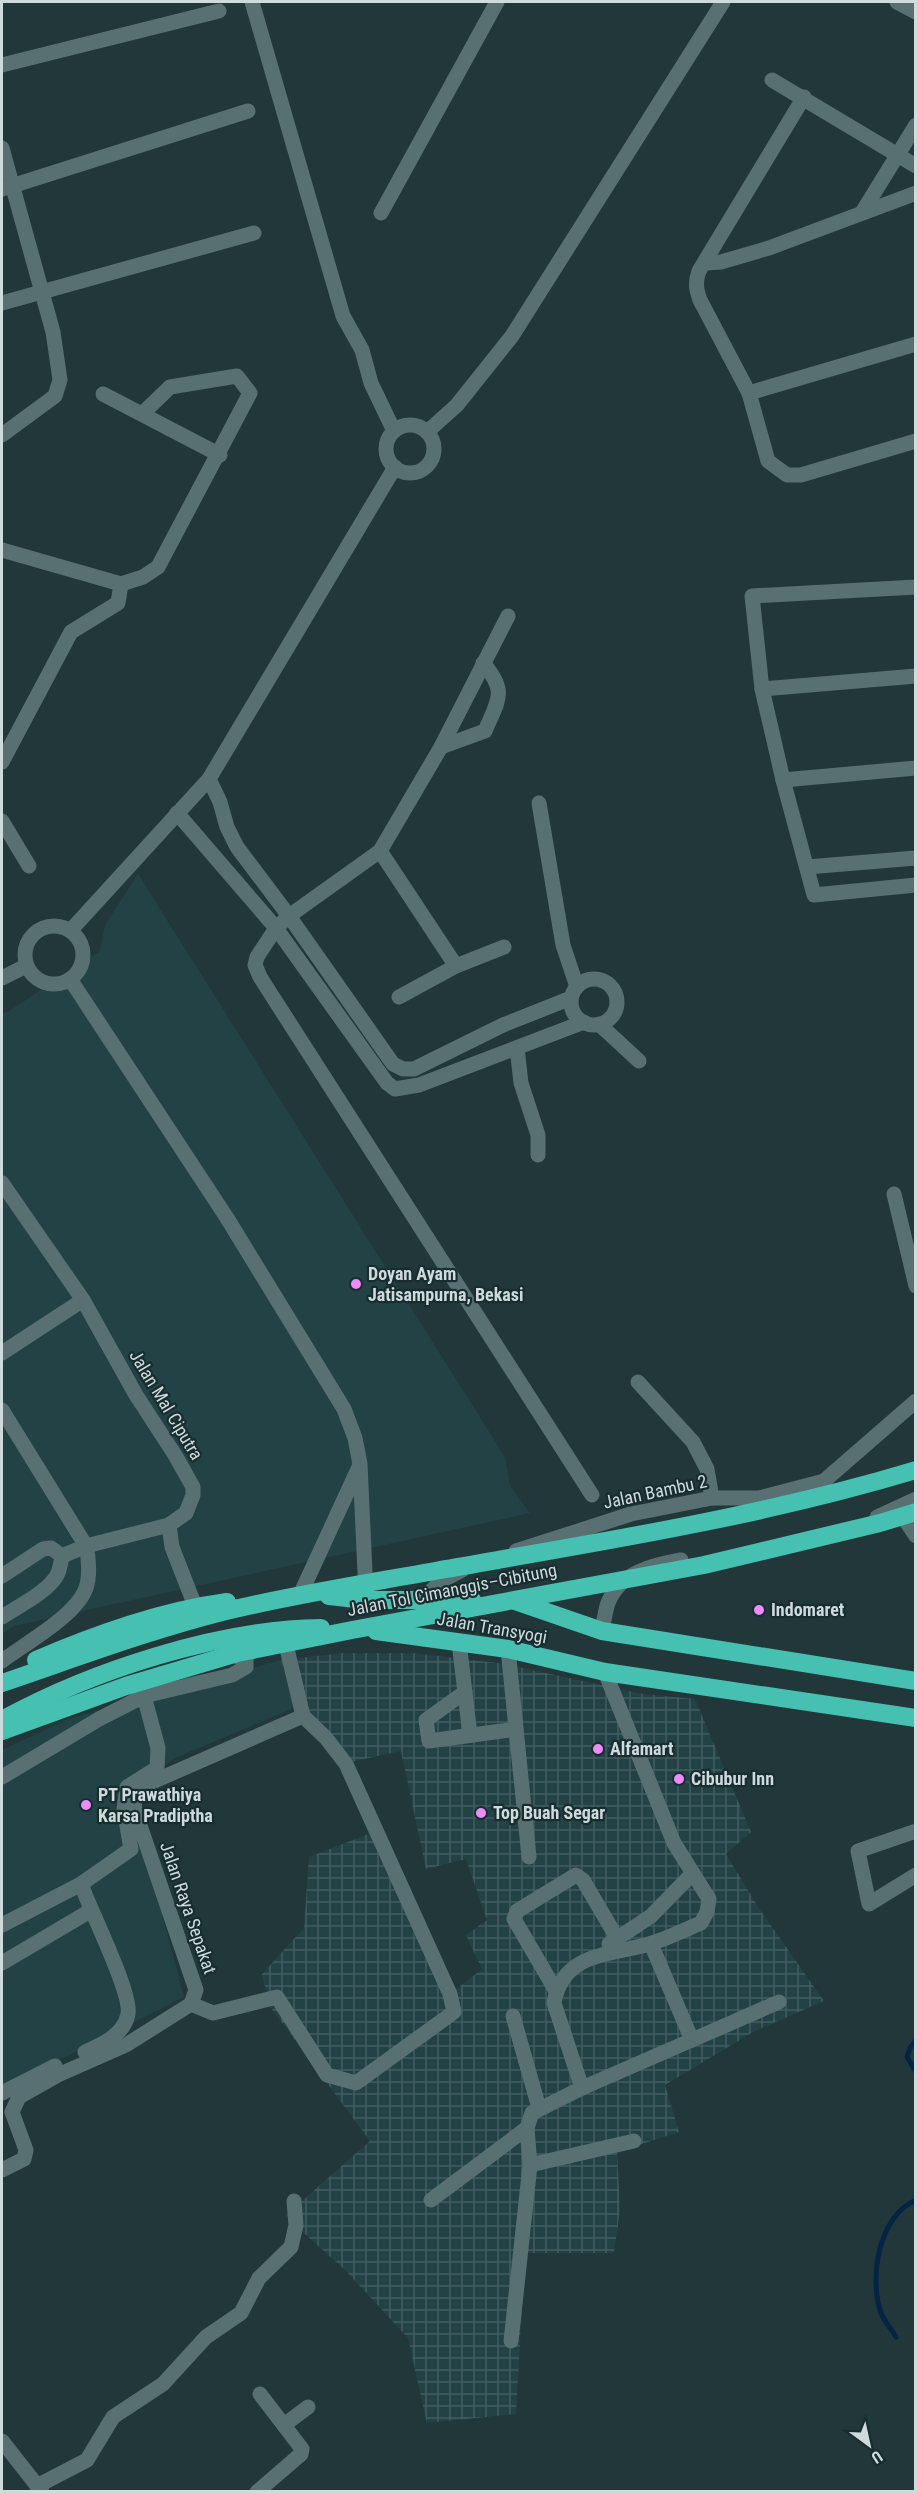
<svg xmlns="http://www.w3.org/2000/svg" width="917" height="2493" viewBox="0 0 917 2493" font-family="'Roboto Condensed',sans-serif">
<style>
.built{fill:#234246}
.industrial{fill:url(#industrial-grid)}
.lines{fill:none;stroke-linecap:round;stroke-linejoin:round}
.stream{stroke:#032445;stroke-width:5}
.minor{stroke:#597073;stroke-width:15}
.highway{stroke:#46c1b1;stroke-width:18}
.poi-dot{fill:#ec8cfb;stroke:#182d30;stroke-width:2}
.labels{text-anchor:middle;stroke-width:4.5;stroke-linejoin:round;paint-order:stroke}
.poi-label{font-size:18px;font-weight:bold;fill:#cedadc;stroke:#182d30;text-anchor:start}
.street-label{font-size:18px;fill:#cedadc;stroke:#182d30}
</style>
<defs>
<pattern id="industrial-grid" width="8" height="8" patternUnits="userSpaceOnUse" patternTransform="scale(1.5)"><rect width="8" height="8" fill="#234246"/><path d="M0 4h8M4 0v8" fill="none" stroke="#425d60"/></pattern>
</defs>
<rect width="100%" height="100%" fill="#22373a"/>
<g class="built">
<polygon points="138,874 505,1457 510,1486 530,1513 14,1626 2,1634 2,1014 9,1011 100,951 105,925"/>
<polygon points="281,1660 294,1708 175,1758 130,1792 184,1997 2,2089 2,1750 68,1719"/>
</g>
<polygon class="industrial" points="343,1653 414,1653 505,1664 643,1694 695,1699 751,1832 726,1854 760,1910 824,2001 753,2032 665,2085 679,2132 617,2152 620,2209 614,2253 525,2253 516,2414 427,2423 408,2338 346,2271 285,2216 370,2141 269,2005 262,1974 304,1928 309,1857 379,1830 449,1995 482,1969 466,1935 487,1920 466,1859 426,1869 401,1751 341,1764 294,1708 281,1660"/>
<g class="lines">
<g class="stream">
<polyline points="916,2040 910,2048 907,2057 916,2072"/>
<path d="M896 2337C892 2330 884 2321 881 2313 869 2279 878 2216 916 2200"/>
</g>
<g class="minor">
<polyline points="252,2 343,316 362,350 371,383 394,431"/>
<polyline points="897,2 916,12"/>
<polyline points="2,65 219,11"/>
<polyline points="772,80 916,166"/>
<polyline points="2,148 53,332 60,380 55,396 2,435"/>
<polyline points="2,189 248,111"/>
<polyline points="863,211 916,125"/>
<polyline points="381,213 497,2"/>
<polyline points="706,263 721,262 769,248 916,193"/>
<polyline points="2,303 254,233"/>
<polyline points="916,344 749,393 768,461 787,475 801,475 916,441"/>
<path d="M749 393 700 300C696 289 695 282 699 271L804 97"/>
<polyline points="103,394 220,455"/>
<circle cx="410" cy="449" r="24"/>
<polyline points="427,432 457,405 512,336 723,2"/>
<polyline points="2,550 121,584 143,577 158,567 250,393 237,376 170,387 143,413"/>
<polyline points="916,587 752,596 762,689 783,780 814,895 916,885"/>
<polyline points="508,616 441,747 380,851 289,916 276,928 257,957 255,965 260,977 592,1495"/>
<polyline points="762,689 916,676"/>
<path d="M441 747 485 731C498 700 508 692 483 663"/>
<polyline points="2,762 71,632 118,603 121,584"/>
<polyline points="209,779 220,802 227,827 237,847 289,916 393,1064 403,1069 414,1069 503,1025 571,998"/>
<polyline points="783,780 916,768"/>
<polyline points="539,803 563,945 577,987"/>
<polyline points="177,813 276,928 387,1083 395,1089 419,1085 584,1022"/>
<polyline points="2,821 29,866"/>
<polyline points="380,851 456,966 504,947"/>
<polyline points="807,867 916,858"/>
<circle cx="54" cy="955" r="29"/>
<polyline points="71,930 209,779 395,467"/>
<polyline points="2,978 26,966"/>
<polyline points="70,979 227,1218 344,1409 355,1438 360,1464 366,1594"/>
<circle cx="594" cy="1002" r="23"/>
<polyline points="399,997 456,966"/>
<polyline points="599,1024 639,1061"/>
<polyline points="517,1048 521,1083 538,1135 538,1155"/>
<polyline points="2,1183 83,1300 136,1395 175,1455 193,1487 193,1495 186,1513 169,1525 86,1546 62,1556"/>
<polyline points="894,1194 916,1286"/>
<polyline points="2,1353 83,1300"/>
<polyline points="638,1382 693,1442 707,1469 712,1498"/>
<path d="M2 1410 86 1546C89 1558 90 1577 86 1588 76 1616 26 1643 2 1661"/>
<polyline points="897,1508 916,1536"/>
<polyline points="877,1517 916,1499"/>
<polyline points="169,1525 172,1547 195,1606"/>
<polyline points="516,1551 631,1514 712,1498 759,1498 824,1481 916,1401"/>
<path d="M2 1576 43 1549 51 1548 62 1556C61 1562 60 1570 57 1575 48 1592 17 1607 2 1617"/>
<polyline points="300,1595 359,1467"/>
<polyline points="424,1598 441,1581 462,1570"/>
<path d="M602 1631C604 1622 605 1611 608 1603 620 1572 653 1565 681 1560"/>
<polyline points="283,1632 303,1716"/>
<polyline points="459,1642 470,1735"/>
<polyline points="508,1649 529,1857"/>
<polyline points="465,1692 426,1720 429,1741 516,1729"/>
<polyline points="2,1777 99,1719 144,1696 232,1675 246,1667 246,1660 228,1653"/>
<polyline points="916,1831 858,1851 869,1904 916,1875"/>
<path d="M81 1884C90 1910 132 1993 128 2014 124 2035 103 2044 85 2052"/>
<polyline points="2,1925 81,1884 131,1849 124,1809 127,1787 157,1768 158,1748 144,1696"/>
<polyline points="609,1944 651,1916 693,1873"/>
<polyline points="651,1944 692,2040 779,2002"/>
<polyline points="2,1963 90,1911"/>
<polyline points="556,1991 514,1919 517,1911 576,1875 583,1880 617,1938"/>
<polyline points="191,2004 213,2013 277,1997 327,2075 356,2083 454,2012 450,1994 346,1764 326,1738 303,1716"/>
<polyline points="513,2016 539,2108"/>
<path d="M582 2088 554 2003C563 1952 609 1956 649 1944 667 1939 684 1930 701 1923L707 1912 709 1899 674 1843 605 1672"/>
<polyline points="2,2093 55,2066"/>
<polyline points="530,2165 634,2141"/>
<polyline points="2,2170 24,2159 26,2150 12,2112 19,2097 58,2075 126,2045 191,2004 196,1990 135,1811 134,1798 143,1786 303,1716"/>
<polyline points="431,2200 527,2128"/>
<polyline points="511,2341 530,2165 527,2128 532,2113 582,2088 692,2040"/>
<polyline points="284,2425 308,2407"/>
<polyline points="2,2441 42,2492"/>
<polyline points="37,2486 87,2460 113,2417 163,2384 206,2337 241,2313 259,2278 291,2247 296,2225 294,2201"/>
<polyline points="257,2492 301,2454 302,2449 260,2394"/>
</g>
<g class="highway">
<polyline points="329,1596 366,1600 472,1600"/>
<polyline points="515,1601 602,1631 916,1681"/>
<polyline points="376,1631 508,1649 605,1672 916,1718"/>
<path d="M36 1660C97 1634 161 1611 227 1602"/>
<path d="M2 1683C76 1658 150 1630 226 1611 297 1594 369 1583 440 1570 600 1542 760 1517 916 1470"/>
<path d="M2 1720C91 1671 219 1629 321 1628"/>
<polyline points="2,1731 126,1686 237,1653 352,1630 704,1565 880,1523 916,1512"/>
</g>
</g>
<g class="poi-dot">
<circle cx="356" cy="1284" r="6"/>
<circle cx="759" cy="1610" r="6"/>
<circle cx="598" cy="1749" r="6"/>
<circle cx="679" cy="1779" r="6"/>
<circle cx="86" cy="1805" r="6"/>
<circle cx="481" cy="1813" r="6"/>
</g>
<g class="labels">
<g class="poi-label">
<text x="368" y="1280">Doyan Ayam<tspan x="368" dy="21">Jatisampurna, Bekasi</tspan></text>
<text x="771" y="1616">Indomaret</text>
<text x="610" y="1755">Alfamart</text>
<text x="691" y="1785">Cibubur Inn</text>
<text x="98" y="1801">PT Prawathiya<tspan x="98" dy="21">Karsa Pradiptha</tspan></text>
<text x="493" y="1819">Top Buah Segar</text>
</g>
<g class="street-label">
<text transform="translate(166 1405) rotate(59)" y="6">Jalan Mal Ciputra</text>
<text transform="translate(655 1492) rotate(-12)" y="6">Jalan Bambu 2</text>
<text transform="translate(452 1590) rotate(-11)" y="6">Jalan Tol Cimanggis–Cibitung</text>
<text transform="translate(492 1628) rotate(10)" y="6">Jalan Transyogi</text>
<text transform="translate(188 1908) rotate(71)" y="6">Jalan Raya Sepakat</text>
</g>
</g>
<rect width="917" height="2493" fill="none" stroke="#cedadc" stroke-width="6"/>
<g transform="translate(869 2445) rotate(147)" stroke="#182d30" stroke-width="4.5" paint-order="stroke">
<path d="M0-4.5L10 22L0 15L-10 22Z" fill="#cedadc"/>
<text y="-9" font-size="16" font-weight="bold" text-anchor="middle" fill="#cedadc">U</text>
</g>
</svg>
